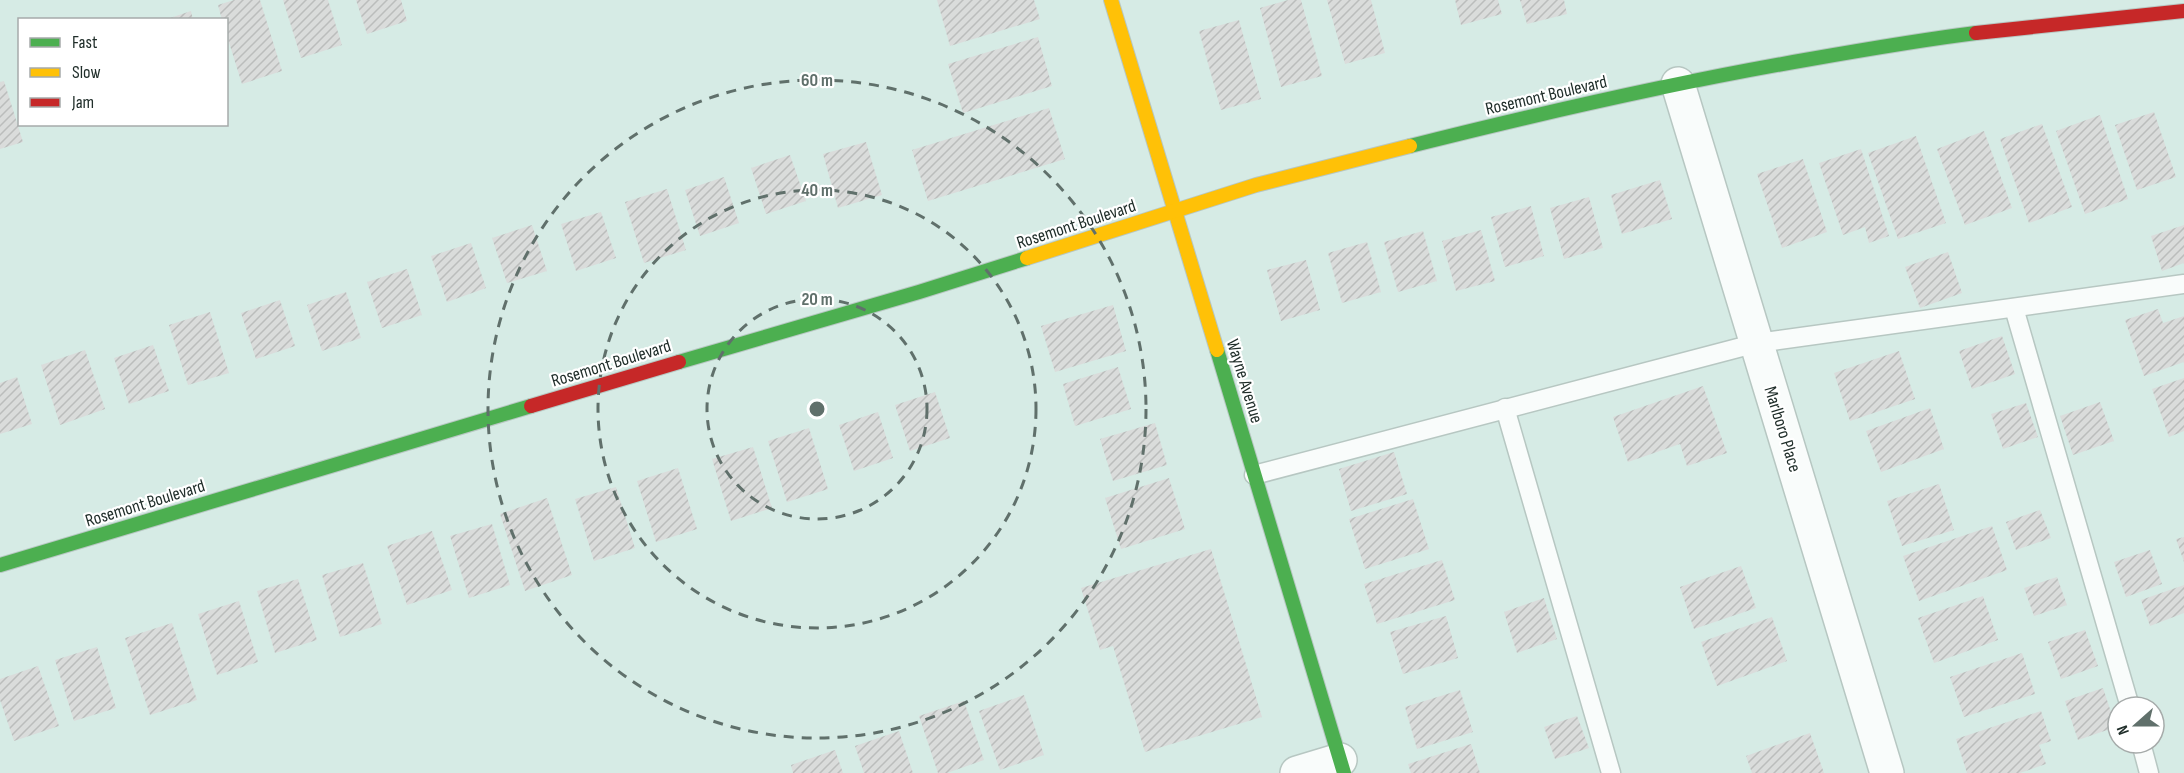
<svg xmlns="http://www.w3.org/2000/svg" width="2184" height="773" viewBox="0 0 2184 773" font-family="'Sofia Sans Condensed',sans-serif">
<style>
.building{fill:url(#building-hatch)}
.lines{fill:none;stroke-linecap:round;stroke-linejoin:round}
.lane-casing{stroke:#b7c7c2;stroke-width:21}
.street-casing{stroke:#b7c7c2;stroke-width:36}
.fast-casing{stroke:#b7c7c2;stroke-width:16}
.slow-casing{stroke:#b7c7c2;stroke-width:16}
.jam-casing{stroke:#b7c7c2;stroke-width:16}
.lane{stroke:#f9fcfb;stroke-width:18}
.street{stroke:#f9fcfb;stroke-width:33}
.fast{stroke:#4caf50;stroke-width:14}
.slow{stroke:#ffc107;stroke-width:14}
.jam{stroke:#c62828;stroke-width:14}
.ring{fill:none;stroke:#60706b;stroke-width:3;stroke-dasharray:10 8}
.labels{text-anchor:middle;stroke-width:4.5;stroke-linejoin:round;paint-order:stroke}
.street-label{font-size:18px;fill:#202e2a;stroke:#fff}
.centre{fill:#60706b;stroke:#fff;stroke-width:3}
.ring-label{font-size:18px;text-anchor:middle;font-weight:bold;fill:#60706b;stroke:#fff;stroke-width:4.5;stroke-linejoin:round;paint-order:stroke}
</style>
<defs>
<pattern id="building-hatch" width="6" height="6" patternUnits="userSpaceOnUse" patternTransform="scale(1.5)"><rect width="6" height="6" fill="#dadcdb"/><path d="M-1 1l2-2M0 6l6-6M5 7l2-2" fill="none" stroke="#bbbdbc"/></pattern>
</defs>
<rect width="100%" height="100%" fill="#d6ebe5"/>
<g class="building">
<polygon points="234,0 260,0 282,71 242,84 226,33 226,20 222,20 218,5"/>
<polygon points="283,0 328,0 342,45 301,58"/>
<polygon points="356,0 401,0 407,21 367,34"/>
<polygon points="937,0 1034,0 1040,19 950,46"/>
<polygon points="1288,0 1301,0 1322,76 1281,87 1260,8"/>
<polygon points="1327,0 1371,0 1385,53 1345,64"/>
<polygon points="1455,0 1498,0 1502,14 1461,25"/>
<polygon points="1520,0 1564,0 1567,14 1527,24"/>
<polygon points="191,11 193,20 167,20 167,19"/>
<polygon points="1239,20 1261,99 1221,110 1199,31"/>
<polygon points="1038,37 1052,86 963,113 948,64"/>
<polygon points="4,81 23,142 0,149 0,82"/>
<polygon points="1049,108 1065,159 928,201 912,150"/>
<polygon points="2154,112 2176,177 2137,190 2115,125"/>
<polygon points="2100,115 2128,199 2085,214 2056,131"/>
<polygon points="2042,124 2072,207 2029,223 2000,139"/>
<polygon points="1984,131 2012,208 1965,225 1937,149"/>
<polygon points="1916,136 1946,223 1898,239 1868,153"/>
<polygon points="866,142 882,195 838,208 823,154"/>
<polygon points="1861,149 1889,236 1869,243 1865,227 1843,235 1819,163"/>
<polygon points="790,155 806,201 766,214 751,168"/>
<polygon points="1803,159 1827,232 1782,248 1757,174"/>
<polygon points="724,177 739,223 700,236 685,190"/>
<polygon points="1660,180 1672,219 1622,234 1611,195"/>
<polygon points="667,189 686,250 644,263 625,202"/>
<polygon points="1589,197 1603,248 1564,259 1550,208"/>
<polygon points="1531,206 1544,256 1505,267 1491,217"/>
<polygon points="601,212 616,258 576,271 561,224"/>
<polygon points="532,225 547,271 507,283 492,238"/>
<polygon points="2184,225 2184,263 2162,271 2151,236"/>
<polygon points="1481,230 1495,281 1456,291 1442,241"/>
<polygon points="1423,231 1437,281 1398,292 1384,242"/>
<polygon points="1367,242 1381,292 1342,303 1328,253"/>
<polygon points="471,243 486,288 447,302 431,256"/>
<polygon points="1948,252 1962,293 1920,308 1905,267"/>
<polygon points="1306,260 1320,310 1281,321 1267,270"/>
<polygon points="407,269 422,315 382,328 367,282"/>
<polygon points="346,292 361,338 322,351 307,305"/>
<polygon points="280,300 295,346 256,359 241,313"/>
<polygon points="1113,305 1126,351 1055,372 1041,326"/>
<polygon points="2158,309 2163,323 2184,316 2184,362 2144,376 2125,320"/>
<polygon points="210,312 229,373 188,385 169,325"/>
<polygon points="2002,336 2015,374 1972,389 1959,351"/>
<polygon points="153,345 169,391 129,404 114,358"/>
<polygon points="85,350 105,409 60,425 41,365"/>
<polygon points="1899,351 1915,399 1850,421 1834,373"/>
<polygon points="1118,367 1131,409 1075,426 1063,384"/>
<polygon points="17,377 32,424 0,434 0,383"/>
<polygon points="2184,378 2184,431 2169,437 2152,389"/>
<polygon points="1703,386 1727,453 1687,466 1680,444 1628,462 1613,417"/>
<polygon points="935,392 950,438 910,451 895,405"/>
<polygon points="2100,402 2114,441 2073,455 2060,416"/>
<polygon points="2026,403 2038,437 2003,449 1991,414"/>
<polygon points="1930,408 1944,449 1881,472 1866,431"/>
<polygon points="878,412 893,458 854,471 839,425"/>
<polygon points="1155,423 1167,465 1113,481 1100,439"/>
<polygon points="809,428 828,489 787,502 768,441"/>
<polygon points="753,447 772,508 731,521 712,459"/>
<polygon points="1394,452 1407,494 1351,511 1339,469"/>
<polygon points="678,468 697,529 656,542 637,481"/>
<polygon points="1169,478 1185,529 1121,549 1105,498"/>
<polygon points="1939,484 1954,530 1902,546 1887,501"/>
<polygon points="616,487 635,548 594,561 575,499"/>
<polygon points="547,498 572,575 525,591 500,514"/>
<polygon points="1413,499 1429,549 1365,569 1349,519"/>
<polygon points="2040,510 2051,538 2016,550 2006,522"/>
<polygon points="492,524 510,585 469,598 450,536"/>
<polygon points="1992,526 2007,570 1919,601 1903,556"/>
<polygon points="432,531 452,590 407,605 387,546"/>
<polygon points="2184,537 2184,562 2176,539"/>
<polygon points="1211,549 1262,717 1145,752 1113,646 1100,650 1081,588"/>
<polygon points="2150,550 2162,584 2126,597 2114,562"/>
<polygon points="1442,560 1455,600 1377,624 1364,584"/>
<polygon points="363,563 382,624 340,637 322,575"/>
<polygon points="1741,566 1756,608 1694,629 1680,587"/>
<polygon points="2057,577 2067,605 2034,616 2024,588"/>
<polygon points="298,579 317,640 275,653 257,591"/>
<polygon points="2184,585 2184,613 2150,626 2141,600"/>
<polygon points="1983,596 1998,640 1934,663 1918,618"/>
<polygon points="1544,598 1557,639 1517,653 1504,612"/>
<polygon points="239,601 258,662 217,675 198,614"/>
<polygon points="1446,616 1458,658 1403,674 1390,632"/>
<polygon points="1772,617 1787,661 1717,686 1701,642"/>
<polygon points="172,623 197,700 150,715 125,638"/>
<polygon points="2085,630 2098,666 2061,679 2048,642"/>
<polygon points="97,647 116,708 74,721 55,660"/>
<polygon points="2022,653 2035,694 1964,717 1950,677"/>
<polygon points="38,666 59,726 14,741 0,700 0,679"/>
<polygon points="2103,688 2116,727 2078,740 2065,701"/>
<polygon points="1460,690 1473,732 1417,749 1405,707"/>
<polygon points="1024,695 1044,755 1000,770 979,711"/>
<polygon points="964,701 984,760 947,773 938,773 919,716"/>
<polygon points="2041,711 2051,741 2039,745 2046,764 2020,773 1967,773 1956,739"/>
<polygon points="1577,716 1589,748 1555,759 1544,727"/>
<polygon points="899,731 913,773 864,773 855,746"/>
<polygon points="1810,733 1824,773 1752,773 1746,756"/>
<polygon points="1471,744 1480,773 1411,773 1408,764"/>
<polygon points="835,750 843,773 793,773 791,765"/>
</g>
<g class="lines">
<g class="lane-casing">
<g id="lane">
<polyline points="2014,308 2130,707"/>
<polyline points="1505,408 1611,773"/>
<polyline points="1254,475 1757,343 2184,284"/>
<polyline points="2141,743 2149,773"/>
</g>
</g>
<g class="street-casing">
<g id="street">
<polyline points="1678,84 1887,773"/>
<polyline points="1297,773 1340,760"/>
</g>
</g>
<g class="fast-casing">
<g id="fast">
<path d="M1410 146C1541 113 1672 83 1805 60 1862 50 1919 40 1976 33"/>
<polyline points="1217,350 1344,773"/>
<polyline points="679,362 919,292 1027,258"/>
<polyline points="0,565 531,406"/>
</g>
</g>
<g class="slow-casing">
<g id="slow">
<polyline points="1111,0 1217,350"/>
<polyline points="1027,258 1256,185 1410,146"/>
</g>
</g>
<g class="jam-casing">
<g id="jam">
<polyline points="1976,33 2184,11"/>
<polyline points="531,406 679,362"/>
</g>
</g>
<use href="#lane" class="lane"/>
<use href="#street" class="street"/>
<use href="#fast" class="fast"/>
<use href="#slow" class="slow"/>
<use href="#jam" class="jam"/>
</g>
<g class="ring">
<circle cx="817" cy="409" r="110"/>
<circle cx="817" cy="409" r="219"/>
<circle cx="817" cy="409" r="329"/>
</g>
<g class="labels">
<g class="street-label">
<text transform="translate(1546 95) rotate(-13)" y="6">Rosemont Boulevard</text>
<text transform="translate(1076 224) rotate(-18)" y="6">Rosemont Boulevard</text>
<text transform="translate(611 363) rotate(-17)" y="6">Rosemont Boulevard</text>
<text transform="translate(1245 381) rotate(73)" y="6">Wayne Avenue</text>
<text transform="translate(1783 429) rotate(73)" y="6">Marlboro Place</text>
<text transform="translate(145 503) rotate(-17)" y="6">Rosemont Boulevard</text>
</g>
</g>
<circle cx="817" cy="409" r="9" class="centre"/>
<g class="ring-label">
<text x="817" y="86">60 m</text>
<text x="817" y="196">40 m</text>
<text x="817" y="305">20 m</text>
</g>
<rect x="18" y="18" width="210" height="108" fill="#ffffff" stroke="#a6abaa" stroke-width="1.5"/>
<rect x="30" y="38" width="30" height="9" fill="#4caf50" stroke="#a6abaa" stroke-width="1.5"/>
<text x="72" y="48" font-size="18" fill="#202e2a">Fast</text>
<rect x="30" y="68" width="30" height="9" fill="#ffc107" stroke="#a6abaa" stroke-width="1.5"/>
<text x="72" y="78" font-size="18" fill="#202e2a">Slow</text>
<rect x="30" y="98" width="30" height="9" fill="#c62828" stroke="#a6abaa" stroke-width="1.5"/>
<text x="72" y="108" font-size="18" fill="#202e2a">Jam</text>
<g transform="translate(2136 725) rotate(249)"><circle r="28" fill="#ffffff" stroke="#a6abaa" stroke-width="1.5"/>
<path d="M0-4.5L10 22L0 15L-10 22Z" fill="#60706b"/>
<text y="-9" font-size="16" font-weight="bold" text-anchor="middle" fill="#202e2a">N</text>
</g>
</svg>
